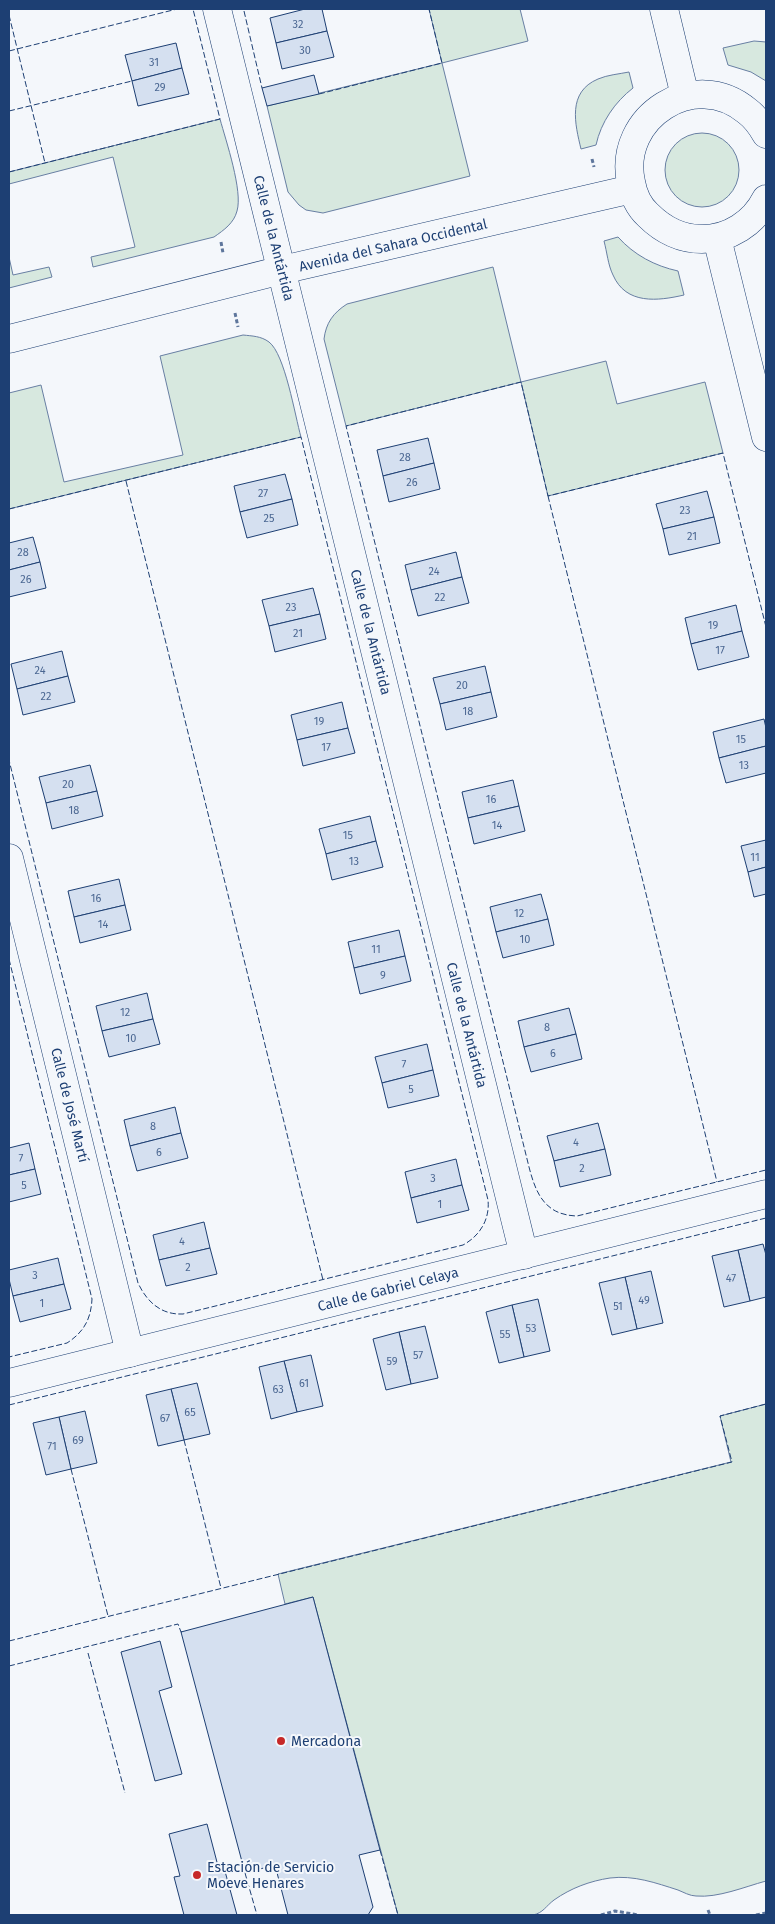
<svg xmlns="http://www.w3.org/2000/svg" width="775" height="1924" viewBox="0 0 775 1924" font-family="'Fira Sans',sans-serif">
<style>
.green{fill:#d7e8df;stroke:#687fa3}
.building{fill:#d5e0f0;stroke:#1d3f73}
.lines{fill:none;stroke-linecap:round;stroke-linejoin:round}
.street-casing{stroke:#1d3f73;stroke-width:29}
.path{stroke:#5e769c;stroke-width:3;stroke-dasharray:4 2.5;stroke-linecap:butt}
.street{stroke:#f4f7fb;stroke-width:28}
.fence{stroke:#1d3f73;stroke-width:1;stroke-dasharray:6 2.5;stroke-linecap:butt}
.poi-dot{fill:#c62828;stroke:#f4f7fb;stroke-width:2}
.labels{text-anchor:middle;stroke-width:4;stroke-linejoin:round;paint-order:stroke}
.number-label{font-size:11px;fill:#4b6792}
.street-label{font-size:14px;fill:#1d3f73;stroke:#f4f7fb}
.poi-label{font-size:14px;fill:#1d3f73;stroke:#f4f7fb;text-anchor:start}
</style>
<rect width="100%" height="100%" fill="#f4f7fb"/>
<g class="green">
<polygon points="429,9 520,9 528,41 442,63 470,176 323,213 306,210 299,205 288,192 267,106 442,63"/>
<polygon points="754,41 766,42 766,81 751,72 728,65 723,48"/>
<path d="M629 72 633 88C615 102 601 122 596 145L581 149C575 124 567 92 598 79 607 75 619 74 629 72Z"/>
<path d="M220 119C226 141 243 191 237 211 234 223 224 230 214 237L93 267 91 257 135 247 113 157 9 184V172Z"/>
<circle cx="702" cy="170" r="37"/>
<path d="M618 237C634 255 655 266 678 271L684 295C658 301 626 305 613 275 608 265 607 252 604 241Z"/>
<polygon points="9,257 13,275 49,267 52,277 9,288"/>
<path d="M493 267 521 382 606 361 617 404 705 382 723 453 548 496 521 382 346 426 324 339C326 323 333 313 347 304Z"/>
<path d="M243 335C252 336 261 336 269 342 285 354 295 416 301 437L9 509V393L41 385 64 482 183 455 160 356Z"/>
<path d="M766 1404V1881C744 1887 718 1898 696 1896 690 1896 683 1892 678 1890 656 1883 634 1875 610 1878 590 1881 571 1888 554 1900 546 1906 543 1913 533 1915H398L313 1597 285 1604 278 1574 731 1462 720 1416Z"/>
</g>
<g class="building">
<polygon points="305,9 322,9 327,31 276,43 270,18"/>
<polygon points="327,31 334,57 282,69 276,43"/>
<polygon points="176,43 182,68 132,81 125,55"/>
<polygon points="182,68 189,94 138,106 132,81"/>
<polygon points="314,75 319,94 267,106 262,88"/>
<polygon points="428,438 434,463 383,476 377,450"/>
<polygon points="434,463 440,489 389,502 383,476"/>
<polygon points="285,474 292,499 240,512 234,486"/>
<polygon points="707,491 714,517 663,529 656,504"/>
<polygon points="292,499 298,525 247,538 240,512"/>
<polygon points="714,517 720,543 669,555 663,529"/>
<polygon points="33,537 40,562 9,570 9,543"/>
<polygon points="456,552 462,577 411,590 405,565"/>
<polygon points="40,562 46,588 9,597 9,570"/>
<polygon points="462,577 469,603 418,616 411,590"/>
<polygon points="313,588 320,614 269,626 262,600"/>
<polygon points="736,605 742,631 691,644 685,618"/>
<polygon points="320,614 326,639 275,652 269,626"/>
<polygon points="742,631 749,657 698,670 691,644"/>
<polygon points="62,651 68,676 17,689 11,664"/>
<polygon points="485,666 491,692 440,704 433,678"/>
<polygon points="68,676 75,702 23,715 17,689"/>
<polygon points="491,692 497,717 446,730 440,704"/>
<polygon points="342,702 348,728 297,740 291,715"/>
<polygon points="764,719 766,728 766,746 719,758 713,732"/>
<polygon points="348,728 355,753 303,766 297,740"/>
<polygon points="766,746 766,773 726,783 719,758"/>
<polygon points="90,765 97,791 46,803 39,777"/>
<polygon points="513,780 519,806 468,818 462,792"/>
<polygon points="97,791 103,816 52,829 46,803"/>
<polygon points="519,806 525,831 474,844 468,818"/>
<polygon points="370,816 376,841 326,854 319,829"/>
<polygon points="766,840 766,867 748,872 741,846"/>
<polygon points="376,841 383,867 332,880 326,854"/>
<polygon points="766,867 766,894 754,897 748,872"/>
<polygon points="119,879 125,905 74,917 68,891"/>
<polygon points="541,894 548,919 496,932 490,907"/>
<polygon points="125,905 131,930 80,943 74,917"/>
<polygon points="548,919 554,945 503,958 496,932"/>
<polygon points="399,930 405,956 354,968 348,942"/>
<polygon points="405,956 411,981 360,994 354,968"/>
<polygon points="147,993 153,1019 102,1031 96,1006"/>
<polygon points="569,1008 576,1034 524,1047 518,1021"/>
<polygon points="153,1019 160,1044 109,1057 102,1031"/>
<polygon points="576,1034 582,1059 531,1072 524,1047"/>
<polygon points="427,1044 433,1070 382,1083 375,1057"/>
<polygon points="433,1070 439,1096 388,1108 382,1083"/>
<polygon points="175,1107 181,1133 130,1146 124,1120"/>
<polygon points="598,1123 605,1149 554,1161 547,1136"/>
<polygon points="181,1133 188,1158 137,1171 130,1146"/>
<polygon points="29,1143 35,1169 9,1175 9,1148"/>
<polygon points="605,1149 611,1175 560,1187 554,1161"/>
<polygon points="456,1159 462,1185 411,1198 405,1172"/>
<polygon points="35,1169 41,1194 9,1202 9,1175"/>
<polygon points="462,1185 469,1210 417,1223 411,1198"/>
<polygon points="204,1222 210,1248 159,1260 153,1235"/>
<polygon points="763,1244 766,1255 766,1297 750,1301 738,1250"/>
<polygon points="210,1248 217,1274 166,1286 159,1260"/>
<polygon points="738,1250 750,1301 724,1307 712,1256"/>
<polygon points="58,1258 64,1284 13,1296 9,1279 9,1270"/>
<polygon points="651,1271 663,1323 637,1329 625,1277"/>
<polygon points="625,1277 637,1329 612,1335 599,1283"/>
<polygon points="64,1284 71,1309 20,1322 13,1296"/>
<polygon points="538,1299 550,1351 524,1357 512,1305"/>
<polygon points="512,1305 524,1357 499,1363 486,1312"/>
<polygon points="425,1326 438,1378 411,1384 399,1332"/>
<polygon points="399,1332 411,1384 386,1390 373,1339"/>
<polygon points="311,1355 323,1406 297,1412 284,1361"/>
<polygon points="284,1361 297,1412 271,1419 259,1367"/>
<polygon points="197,1383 210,1434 184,1440 171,1389"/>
<polygon points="171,1389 184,1440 158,1446 146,1395"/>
<polygon points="85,1411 97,1463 71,1469 59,1417"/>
<polygon points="59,1417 71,1469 46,1475 33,1423"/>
<polygon points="313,1597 380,1850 359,1855 373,1907 368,1915 288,1915 275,1865 245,1873 181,1632"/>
<polygon points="160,1641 172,1687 159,1691 182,1774 155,1781 121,1652"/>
<polygon points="207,1824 218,1866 223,1864 237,1915 184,1915 174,1877 180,1876 169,1834"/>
</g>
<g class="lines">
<g class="street-casing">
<g id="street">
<polyline points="217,9 524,1255"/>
<polyline points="664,9 685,96"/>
<path d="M766 134C761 125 755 117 747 111 695 67 617 117 631 182 633 194 639 207 648 215 663 230 681 239 702 239 729 239 754 223 766 199"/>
<polyline points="717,238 766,437"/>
<polyline points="9,339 282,270 632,189"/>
<polyline points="9,858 130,1353"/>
<polyline points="9,1383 766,1194"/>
</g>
</g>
<g class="path">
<polyline points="592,159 594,167"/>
<polyline points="221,242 223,253"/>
<polyline points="235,313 238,327"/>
<polyline points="708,1910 710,1915"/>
<polyline points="601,1915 615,1911 639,1915"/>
<polyline points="756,1915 766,1913"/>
</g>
<use href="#street" class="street"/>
<g class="fence">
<polyline points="244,11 262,88"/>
<polyline points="9,15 45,163"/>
<polyline points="9,51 177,9"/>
<polyline points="319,94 442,63 429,9"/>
<polyline points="9,111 132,81"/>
<polyline points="9,172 220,119 193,9"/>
<polyline points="126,481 323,1280"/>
<polyline points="548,496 717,1182"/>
<path d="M9 509 301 437 488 1200C490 1219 480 1236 463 1245L183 1314C161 1315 147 1302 138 1283L9 760"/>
<path d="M766 627 723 453 548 496 521 382 346 426 529 1167C536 1194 545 1215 577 1216L766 1170"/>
<path d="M9 959 92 1299C91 1319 84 1332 67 1343L9 1357"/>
<polyline points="9,1405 766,1218"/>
<polyline points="184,1440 221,1588"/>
<polyline points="71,1469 108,1616"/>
<polyline points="9,1641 732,1462 720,1416 766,1404"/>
<polyline points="88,1653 125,1793"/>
<polyline points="9,1666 178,1624 181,1632 182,1632"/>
<polyline points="380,1850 398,1915"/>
<polyline points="245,1873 257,1915"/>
</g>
</g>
<g class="poi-dot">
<circle cx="281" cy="1741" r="5"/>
<circle cx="197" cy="1875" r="5"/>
</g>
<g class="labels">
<g class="number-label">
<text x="298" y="28">32</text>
<text x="305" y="54">30</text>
<text x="154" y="66">31</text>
<text x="160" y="91">29</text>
<text x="405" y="461">28</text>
<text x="412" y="486">26</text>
<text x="263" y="497">27</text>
<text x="685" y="514">23</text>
<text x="269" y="522">25</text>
<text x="692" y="540">21</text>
<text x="23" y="556">28</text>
<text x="434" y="575">24</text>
<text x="26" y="583">26</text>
<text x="440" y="601">22</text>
<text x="291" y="611">23</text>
<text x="713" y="629">19</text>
<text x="298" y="637">21</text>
<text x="720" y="654">17</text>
<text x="40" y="674">24</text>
<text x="462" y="689">20</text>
<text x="46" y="700">22</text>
<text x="468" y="715">18</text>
<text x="319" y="725">19</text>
<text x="741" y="743">15</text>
<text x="326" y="751">17</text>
<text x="744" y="769">13</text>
<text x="68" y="788">20</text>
<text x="491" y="803">16</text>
<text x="74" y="814">18</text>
<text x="497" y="829">14</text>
<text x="348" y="839">15</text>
<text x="755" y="861">11</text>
<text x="354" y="865">13</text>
<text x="96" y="902">16</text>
<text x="519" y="917">12</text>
<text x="103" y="928">14</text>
<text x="525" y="943">10</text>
<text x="376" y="953">11</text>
<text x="383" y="979">9</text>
<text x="125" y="1016">12</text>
<text x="547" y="1031">8</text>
<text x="131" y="1042">10</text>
<text x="553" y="1057">6</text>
<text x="404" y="1068">7</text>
<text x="411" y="1093">5</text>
<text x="153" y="1130">8</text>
<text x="576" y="1146">4</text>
<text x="159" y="1156">6</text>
<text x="21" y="1162">7</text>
<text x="582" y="1172">2</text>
<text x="433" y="1182">3</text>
<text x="24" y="1189">5</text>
<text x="440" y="1208">1</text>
<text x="182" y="1245">4</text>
<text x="188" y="1271">2</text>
<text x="35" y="1279">3</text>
<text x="731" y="1282">47</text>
<text x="644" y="1304">49</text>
<text x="42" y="1307">1</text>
<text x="618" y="1310">51</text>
<text x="531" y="1332">53</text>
<text x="505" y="1338">55</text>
<text x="418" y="1359">57</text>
<text x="392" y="1365">59</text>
<text x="304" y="1387">61</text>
<text x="278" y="1393">63</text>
<text x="190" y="1416">65</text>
<text x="165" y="1422">67</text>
<text x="78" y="1444">69</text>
<text x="52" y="1450">71</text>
</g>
<g class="street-label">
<text transform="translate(274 238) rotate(76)" y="5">Calle de la Antártida</text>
<text transform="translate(393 245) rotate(-13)" y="5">Avenida del Sahara Occidental</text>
<text transform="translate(371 632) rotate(76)" y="5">Calle de la Antártida</text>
<text transform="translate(467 1025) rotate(76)" y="5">Calle de la Antártida</text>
<text transform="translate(70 1105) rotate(76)" y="5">Calle de José Martí</text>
<text transform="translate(388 1289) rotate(-14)" y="5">Calle de Gabriel Celaya</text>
</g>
<g class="poi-label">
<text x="291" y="1746">Mercadona</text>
<text x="207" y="1872">Estación de Servicio<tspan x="207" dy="16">Moeve Henares</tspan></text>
</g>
</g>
<rect width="775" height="1924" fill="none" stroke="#1d3f73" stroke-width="20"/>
</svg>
